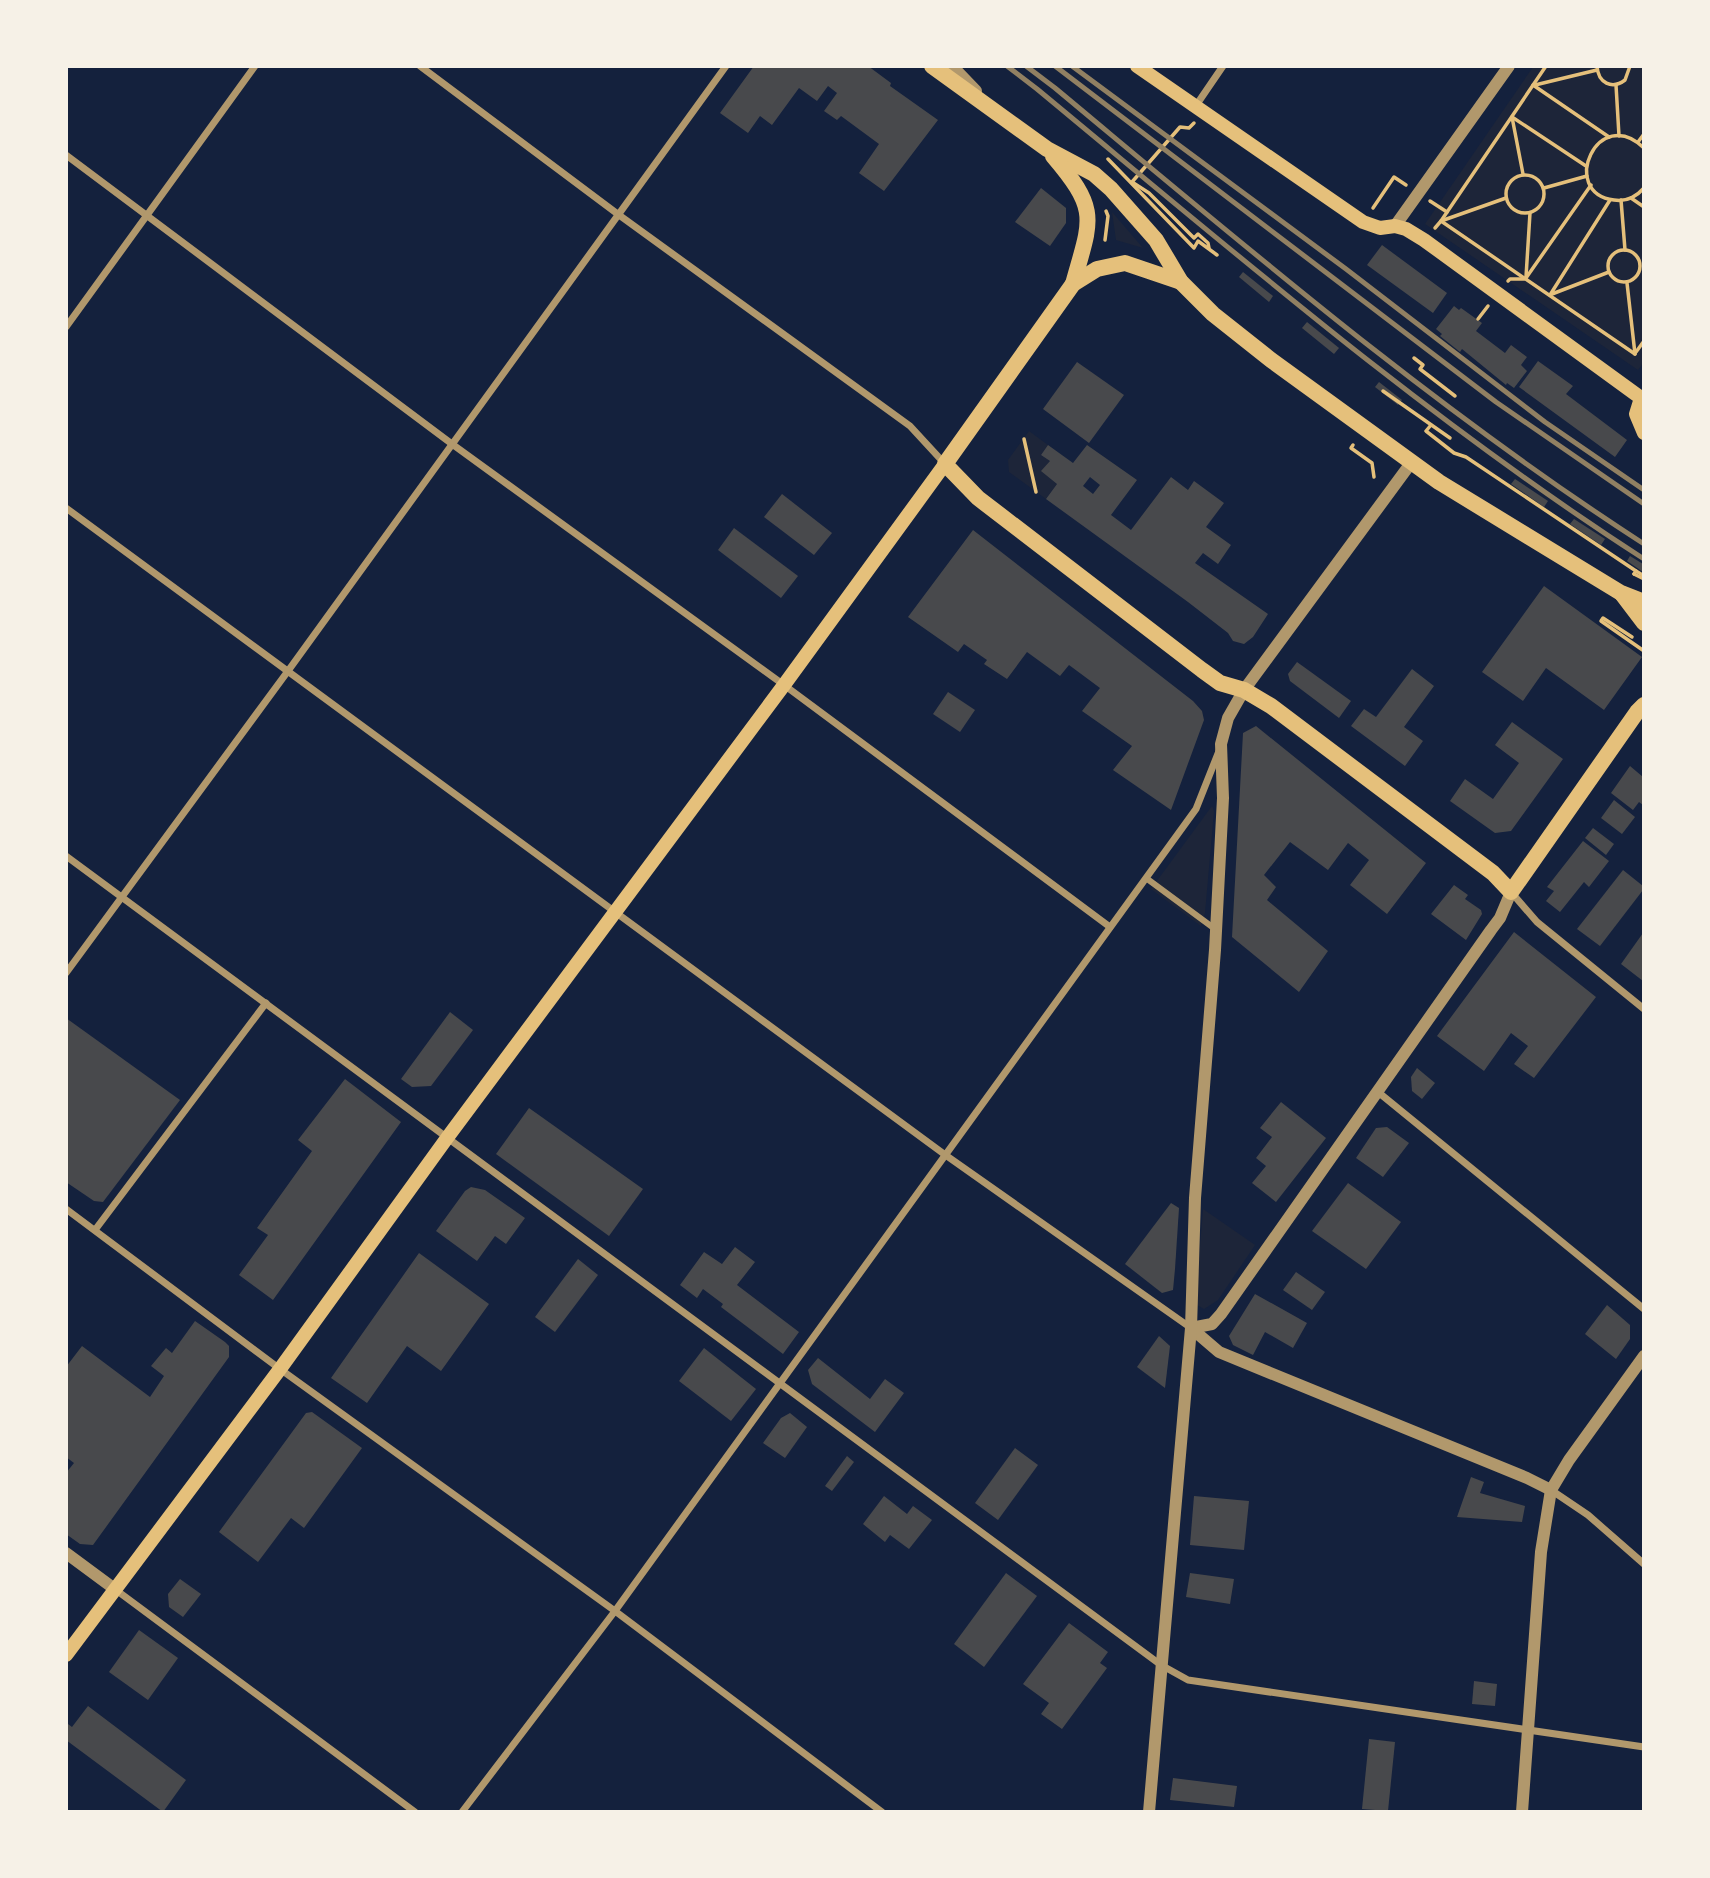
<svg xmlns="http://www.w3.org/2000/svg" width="1710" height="1878" viewBox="0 0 1710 1878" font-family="Raleway,sans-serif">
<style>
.green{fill:#1d2539}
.building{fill:#48494c;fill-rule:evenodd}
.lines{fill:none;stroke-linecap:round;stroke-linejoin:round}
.path{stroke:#e5c07b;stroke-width:3.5}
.pedestrian{stroke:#b1986c;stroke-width:6}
.minor{stroke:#b1986c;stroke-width:7}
.tertiary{stroke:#b1986c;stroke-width:12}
.secondary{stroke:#e5c07b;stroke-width:14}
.primary{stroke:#e5c07b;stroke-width:16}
.rail{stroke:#918062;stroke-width:5}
</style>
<rect width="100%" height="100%" fill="#14213d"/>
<g class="green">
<polygon points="1533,67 1643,67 1644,362 1638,370 1425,224"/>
<polygon points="1112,212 1143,248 1116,240"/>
<polygon points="1029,431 1048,445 1041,455 1050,461 1042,471 1057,484 1046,499 1009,472 1008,460"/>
<polygon points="1212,806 1214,811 1205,913 1201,926 1151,889"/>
<polygon points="1203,1209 1255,1245 1218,1300 1204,1309 1197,1305 1197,1284"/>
</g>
<g class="building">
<polygon points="754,66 868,66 891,83 890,86 938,120 884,191 859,173 879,144 841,116 837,120 824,111 837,93 828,86 817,101 799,88 772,125 760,116 748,133 720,113"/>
<polygon points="1041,188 1066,208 1066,223 1050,246 1015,222"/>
<polygon points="1382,245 1447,293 1433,313 1367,265"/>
<polygon points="1243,272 1273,296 1269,302 1239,277"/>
<polygon points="1454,306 1459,310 1461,308 1482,323 1476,331 1505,353 1511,345 1527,357 1521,365 1527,371 1514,388 1507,383 1506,385 1462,349 1460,352 1440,336 1442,334 1436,329"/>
<polygon points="1307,322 1339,348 1334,354 1302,328"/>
<polygon points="1538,361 1573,386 1566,394 1627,440 1615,457 1519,387"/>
<polygon points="1077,362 1124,395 1089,443 1043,409"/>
<polygon points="1379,382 1402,400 1398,405 1375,387"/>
<path d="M1048 445 1073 463 1087 445 1137 480 1111 515 1131 530 1171 477 1188 490 1194 481 1224 503 1206 527 1231 545 1218 564 1203 553 1195 563 1268 614 1253 637 1244 644 1233 641 1228 633 1188 602 1046 499 1057 484 1041 471 1050 461 1041 455ZM1090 477 1100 485 1093 494 1083 486Z"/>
<polygon points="1515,479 1548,501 1544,507 1511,484"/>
<polygon points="782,494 832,533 814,555 764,517"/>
<polygon points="1574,519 1605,539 1601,545 1570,524"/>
<polygon points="734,528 798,576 781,598 718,550"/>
<polygon points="973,530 1193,701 1202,711 1204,720 1171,810 1113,770 1132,746 1082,711 1100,688 1069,665 1060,676 1027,652 1007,679 984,664 987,660 964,644 958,652 908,617"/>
<polygon points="1630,556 1643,564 1643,572 1627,561"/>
<polygon points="1544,586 1642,657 1604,710 1546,668 1523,701 1482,672"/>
<polygon points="1297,662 1351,701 1339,718 1290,681 1288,674"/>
<polygon points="1412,669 1434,686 1404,727 1423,741 1405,766 1351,726 1364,709 1376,717"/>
<polygon points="948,692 975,710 960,732 933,714"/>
<polygon points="1512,722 1563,759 1511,831 1495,833 1450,801 1465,779 1493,799 1519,763 1495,745"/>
<polygon points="1256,726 1426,863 1387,914 1350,885 1369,860 1348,843 1328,870 1290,842 1264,875 1276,887 1267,900 1328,951 1299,992 1232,937 1243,733"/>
<polygon points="1630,766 1643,777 1643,805 1639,802 1633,810 1611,793"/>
<polygon points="1614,800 1635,817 1622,834 1601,818"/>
<polygon points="1593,828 1614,844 1606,855 1585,838"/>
<polygon points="1583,841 1609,861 1589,887 1584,882 1560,912 1546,901 1554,891 1547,887"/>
<polygon points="1623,870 1643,886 1643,890 1600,946 1577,929"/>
<polygon points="1454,885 1468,895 1465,899 1481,910 1482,914 1466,940 1431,914"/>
<polygon points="1514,932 1596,997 1534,1078 1514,1064 1528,1046 1511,1033 1484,1071 1437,1036"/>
<polygon points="1643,933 1643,981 1621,964"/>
<polygon points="450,1012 473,1030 431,1086 412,1087 401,1079"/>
<polygon points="66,1018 180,1100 103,1202 94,1201 66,1182"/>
<polygon points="1417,1068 1435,1083 1422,1099 1412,1091 1411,1077"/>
<polygon points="345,1079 401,1122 273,1300 239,1275 268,1235 257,1228 312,1151 298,1140"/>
<polygon points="1281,1102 1326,1138 1276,1202 1252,1183 1266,1166 1256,1158 1272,1137 1260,1128"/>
<polygon points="529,1108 643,1189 609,1236 496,1154"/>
<polygon points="1387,1127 1409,1143 1383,1177 1356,1158 1376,1128"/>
<polygon points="1348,1183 1401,1222 1366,1269 1312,1231"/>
<polygon points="471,1187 485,1190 525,1218 506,1244 495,1236 477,1261 436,1231 465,1191"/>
<polygon points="1171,1203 1179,1208 1175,1269 1173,1290 1162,1293 1125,1264"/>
<polygon points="735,1247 755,1262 737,1285 799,1332 783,1354 721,1307 723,1304 703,1289 697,1298 680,1285 704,1252 722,1264"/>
<polygon points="419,1253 489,1304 441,1371 407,1346 367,1403 331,1378"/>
<polygon points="578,1259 598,1275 555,1332 535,1317"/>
<polygon points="1296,1272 1325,1292 1312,1310 1283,1290"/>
<polygon points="1255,1294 1307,1323 1293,1348 1265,1332 1253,1355 1233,1345 1229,1336"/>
<polygon points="1607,1305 1630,1325 1630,1339 1616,1359 1585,1334"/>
<polygon points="195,1321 225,1342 229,1346 229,1357 93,1545 80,1544 66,1534 66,1473 74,1463 66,1457 66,1367 82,1346 150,1397 164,1376 151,1366 166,1348 172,1353"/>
<polygon points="1159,1336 1170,1346 1165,1388 1137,1367"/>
<polygon points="704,1348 756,1389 731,1421 679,1381"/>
<polygon points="818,1358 870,1399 885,1379 904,1393 875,1432 812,1384 808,1370"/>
<polygon points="312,1412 362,1448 304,1528 291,1518 258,1562 219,1532 306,1413"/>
<polygon points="790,1413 807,1427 785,1458 763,1443 781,1418"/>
<polygon points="1015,1448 1038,1465 998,1520 975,1503"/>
<polygon points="847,1456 854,1462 832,1491 825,1486"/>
<polygon points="1471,1477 1484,1482 1480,1493 1525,1506 1522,1522 1457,1517"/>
<polygon points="884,1496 907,1514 913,1506 932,1520 909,1549 890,1535 885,1542 863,1524"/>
<polygon points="1194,1496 1249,1501 1244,1550 1190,1545"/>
<polygon points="1006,1573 1037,1596 984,1667 954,1644"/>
<polygon points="1190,1573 1234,1579 1230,1604 1186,1597"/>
<polygon points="180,1579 201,1594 183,1617 169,1607 168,1594"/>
<polygon points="1069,1623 1108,1652 1100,1663 1107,1668 1062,1729 1041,1714 1049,1703 1023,1684"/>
<polygon points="139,1630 178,1658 148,1700 109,1672"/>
<polygon points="1474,1681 1497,1684 1495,1706 1472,1704"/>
<polygon points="88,1706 186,1780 163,1812 66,1740 66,1727 68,1724 72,1727"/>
<polygon points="1369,1739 1395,1742 1388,1811 1362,1809"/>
<polygon points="1173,1778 1237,1786 1234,1807 1170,1800"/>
</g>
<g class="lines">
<g class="path">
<polyline points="1546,66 1441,221 1635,354"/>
<path d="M1597 66C1598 83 1612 90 1625 80L1630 66"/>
<polyline points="1533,85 1609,137"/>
<polyline points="1535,85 1597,70"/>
<polyline points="1616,85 1619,136"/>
<polyline points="1512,117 1586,166"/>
<polyline points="1512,117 1523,174"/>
<polyline points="1194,123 1189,128 1180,127 1132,182 1149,193 1194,238 1198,234 1208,243 1209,248"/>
<polyline points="1638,142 1644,134"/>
<path d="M1644 148C1598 103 1558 193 1614 200 1626 202 1636 197 1644 188"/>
<polyline points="1108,159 1194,248 1198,241 1217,255"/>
<circle cx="1525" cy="194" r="19"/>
<polyline points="1544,188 1587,176"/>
<polyline points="1631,198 1644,207"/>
<polyline points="1621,200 1625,250"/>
<polyline points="1430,201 1447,212"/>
<polyline points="1373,208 1394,177 1406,185"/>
<polyline points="1435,228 1441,221 1506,198"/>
<polyline points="1105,240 1108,216 1106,211"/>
<circle cx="1624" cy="266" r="16"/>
<polyline points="1526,277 1530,213"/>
<polyline points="1526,278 1591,185"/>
<polyline points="1508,281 1510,279 1524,279"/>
<polyline points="1627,283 1635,354"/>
<polyline points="1552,294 1609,272"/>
<polyline points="1550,295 1610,200"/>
<polyline points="1478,319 1488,306"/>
<polyline points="1636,352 1644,341"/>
<polyline points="1414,358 1423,365 1420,369 1455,396"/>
<polyline points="1383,391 1450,438"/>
<polyline points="1431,425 1426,431 1454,453 1466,457 1636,571"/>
<polyline points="1024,439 1036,492"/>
<polyline points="1353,445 1351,448 1372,463 1374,477"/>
<polyline points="1634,574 1636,571 1644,576"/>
<polyline points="1634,574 1644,579"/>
<polyline points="1632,637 1603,618 1601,621 1644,651"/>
<polyline points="1644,657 1644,658"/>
</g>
<polyline class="pedestrian" points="1146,878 1215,929"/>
<g class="minor">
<polyline points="420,66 619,215 910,426 945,464"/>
<polyline points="1195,107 1223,66"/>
<polyline points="66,155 452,444 784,685 1110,927"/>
<polyline points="66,327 255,66"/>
<polyline points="66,508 944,1154 1191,1328"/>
<polyline points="66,856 1161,1665 1188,1680 1644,1747"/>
<polyline points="1511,892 1537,922 1644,1009"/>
<polyline points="66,973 288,671 726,66"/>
<polyline points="1378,1092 1644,1309"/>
<polyline points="66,1209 280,1369 615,1611 882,1812"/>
<polyline points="95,1230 266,1003"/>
<polyline points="1551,1490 1588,1515 1644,1564"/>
<polyline points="116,1590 415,1812"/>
<polyline points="462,1812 615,1611 1196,809 1219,751"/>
</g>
<g class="tertiary">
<polyline points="952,66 976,91"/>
<polyline points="1395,226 1509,66"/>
<polyline points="1191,1328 1212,1324 1221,1314 1491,930 1500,918 1511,892"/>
<polyline points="1191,1328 1219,1352 1527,1478 1551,1490"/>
<polyline points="66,1553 116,1590"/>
<polyline points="1149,1812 1191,1328 1195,1198 1215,950 1223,798 1221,744 1228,718 1244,690 1411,463"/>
<polyline points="1522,1812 1541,1552 1551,1490 1569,1460 1644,1356"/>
</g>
<g class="secondary">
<polyline points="1137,66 1363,222 1380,228 1395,226 1406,229 1424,240 1641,398 1636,414 1644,433"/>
<polyline points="66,1655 280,1369 447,1138 784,685 945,464"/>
</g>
<g class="primary">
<polyline points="932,66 1047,149 1094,174 1111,189 1156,240 1181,282 1213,314 1271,360 1439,482 1621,593 1644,602"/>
<path d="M1053 156C1100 211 1091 219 1073 284"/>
<polyline points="1181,282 1125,263 1097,269 1073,284 945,464 978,498 1202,670 1220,683 1244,690 1271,706 1493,873 1511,892 1637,712 1644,705"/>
<polyline points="1622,594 1644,623"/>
</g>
<g class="rail">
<path d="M1007 66 1037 89C1234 252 1428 420 1644 559"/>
<path d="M1026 66 1055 88C1246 247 1435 409 1644 544"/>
<polyline points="1055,66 1496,402 1644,504"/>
<polyline points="1072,66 1346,269 1545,422 1644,490"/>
</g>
</g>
<rect width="1710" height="1878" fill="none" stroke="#f6f1e7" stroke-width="136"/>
</svg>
